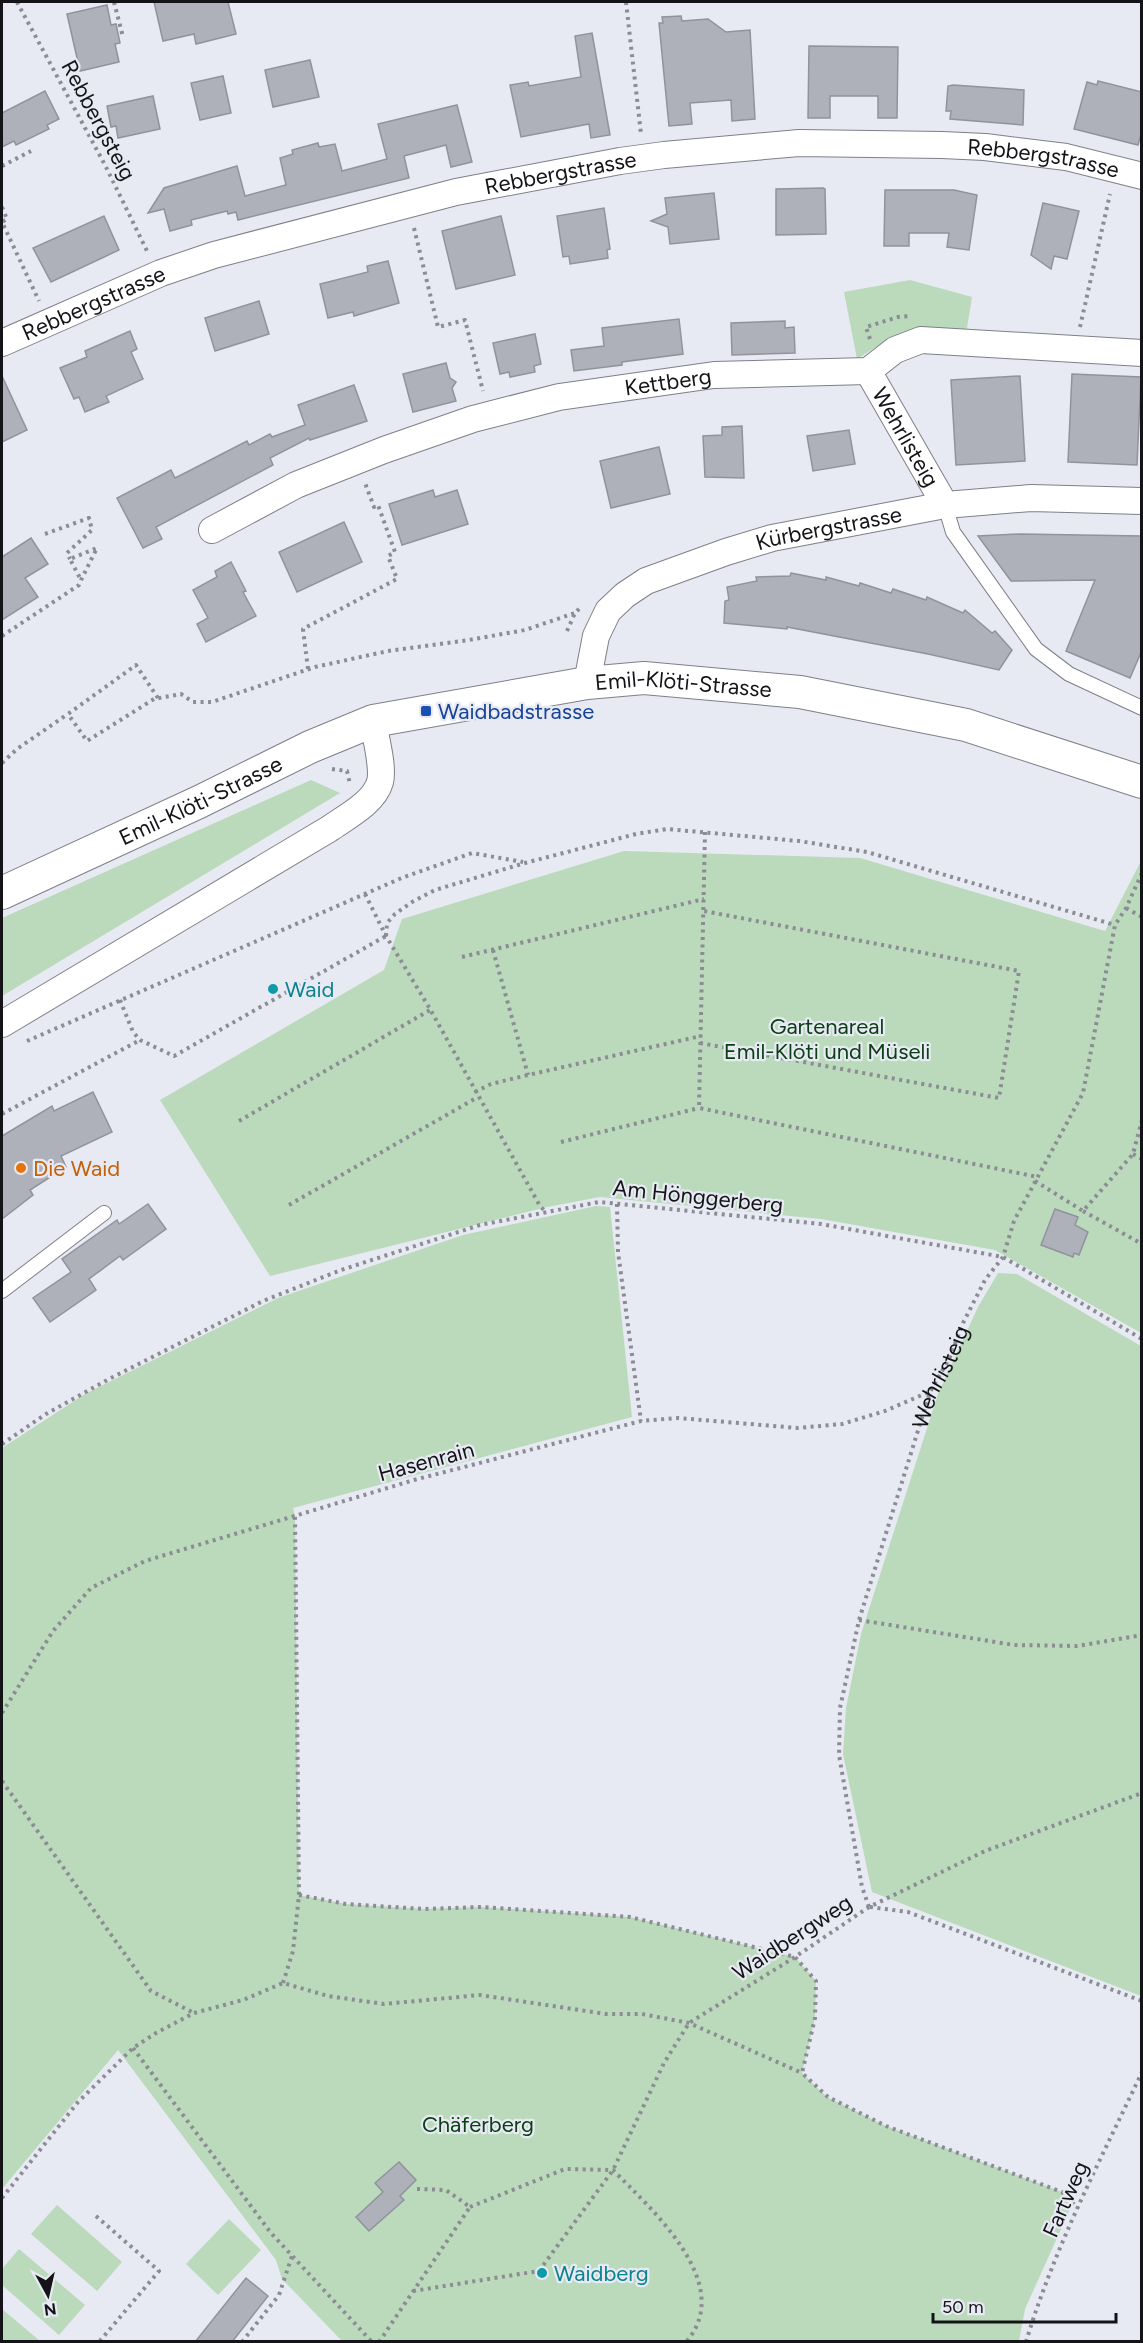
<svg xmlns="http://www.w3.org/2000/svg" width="1143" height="2343" viewBox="0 0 1143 2343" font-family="Figtree,sans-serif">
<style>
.green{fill:#badabb}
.building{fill:#afb1ba;stroke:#91939c;stroke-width:1.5}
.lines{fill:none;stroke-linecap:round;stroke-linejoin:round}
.service-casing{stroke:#7e8089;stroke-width:16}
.minor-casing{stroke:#7e8089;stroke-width:28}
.tertiary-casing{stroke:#7e8089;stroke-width:34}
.path{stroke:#8b8c94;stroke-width:4;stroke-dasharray:3 4.5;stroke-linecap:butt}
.service{stroke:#fff;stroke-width:14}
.minor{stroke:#fff;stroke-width:26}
.tertiary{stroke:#fff;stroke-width:32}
.transit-dot{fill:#1a4fb4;stroke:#e7e9f3;stroke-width:2}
.culture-dot{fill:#0f9aa8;stroke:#e7e9f3;stroke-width:2}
.food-dot{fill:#e8710a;stroke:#e7e9f3;stroke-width:2}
.labels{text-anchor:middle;stroke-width:4.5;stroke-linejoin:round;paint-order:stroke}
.street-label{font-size:22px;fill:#141418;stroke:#e7e9f3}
.transit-label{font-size:22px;fill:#164399;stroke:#e7e9f3;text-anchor:start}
.culture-label{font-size:22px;fill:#0d838f;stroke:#e7e9f3;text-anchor:start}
.park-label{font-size:22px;fill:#0b4014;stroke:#e7e9f3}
.food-label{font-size:22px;fill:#c56008;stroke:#e7e9f3;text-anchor:start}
</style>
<rect width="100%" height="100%" fill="#e7e9f3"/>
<g class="green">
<polygon points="910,280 972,297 966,334 918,331 882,343 857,359 844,292"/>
<polygon points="311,780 340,793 2,996 2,918"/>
<polygon points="624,851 860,858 1105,931 1141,861 1141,1333 995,1250 821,1219 600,1197 547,1207 270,1276 160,1100 384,970 402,919"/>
<polygon points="596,1206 610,1207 632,1417 293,1508 295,1516 299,1895 346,1904 424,1909 481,1907 630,1917 795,1957 816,1981 815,2018 802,2073 827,2097 886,2126 1062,2192 1071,2207 1025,2309 1019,2341 342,2341 282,2279 276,2260 118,2050 2,2189 2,1448 85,1394 278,1298 463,1235"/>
<polygon points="998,1273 1017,1274 1141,1346 1141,1996 872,1892 843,1754 846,1708 861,1634 938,1394 978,1307"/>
<polygon points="57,2205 122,2262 97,2291 31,2234"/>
<polygon points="229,2219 261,2250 218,2295 186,2264"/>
<polygon points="19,2249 85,2305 59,2335 2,2285 2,2269"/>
<polygon points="2,2309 40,2341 2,2341"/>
</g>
<g class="building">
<polygon points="154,2 228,2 236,34 196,44 194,34 163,41"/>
<polygon points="107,5 111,25 116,24 120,43 115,44 119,62 80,71 67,14"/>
<polygon points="681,16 682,21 708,19 726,32 750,30 755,119 732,121 731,100 690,103 692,124 669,126 659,23 663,23 662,17"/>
<polygon points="592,33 610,135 591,138 589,124 521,137 510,85 528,82 529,86 581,77 575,36"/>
<polygon points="809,46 898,47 897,118 878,118 878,96 830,96 830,118 808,118"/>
<polygon points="310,60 319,97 273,107 265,70"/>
<polygon points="223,76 231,113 200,120 191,83"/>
<polygon points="1098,81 1142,92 1142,131 1138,145 1074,129 1087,82 1097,85"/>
<polygon points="953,85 1024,90 1023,125 950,119 951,111 946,111 948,86"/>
<polygon points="45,91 59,119 47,125 49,129 16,145 14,141 2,147 2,113"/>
<polygon points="153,96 160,129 118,138 116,126 111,127 107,106"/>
<polygon points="457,105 472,162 451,167 446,145 404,156 409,178 238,220 236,212 228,214 227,211 191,220 192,225 170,231 164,209 148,213 164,188 237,166 245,196 286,185 280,158 293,154 292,150 318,143 319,147 335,144 342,171 387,159 378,124"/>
<polygon points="823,188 825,189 826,234 776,235 776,189"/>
<polygon points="885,190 954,190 977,195 969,250 947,247 949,233 909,233 909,246 884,246"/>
<polygon points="714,193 719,239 670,244 668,227 651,221 667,214 665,198"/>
<polygon points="1043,203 1079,211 1067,259 1054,256 1051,269 1031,255"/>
<polygon points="604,208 610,249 607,250 608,258 570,264 569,256 563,257 557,216"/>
<polygon points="104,216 119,250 51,282 33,248"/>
<polygon points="501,216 515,275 456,289 442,231"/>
<polygon points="388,261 399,303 354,316 353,312 328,318 320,284 368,272 367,266"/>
<polygon points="259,301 269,334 215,351 205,318"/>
<polygon points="679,319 683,354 622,362 622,365 574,371 571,350 604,346 602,328"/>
<polygon points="785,321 785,328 794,327 795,353 732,355 731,323"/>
<polygon points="130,331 137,349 131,352 143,379 106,396 109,402 85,412 79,397 74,399 60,368 87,357 85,351"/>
<polygon points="535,334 541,364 534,366 535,372 510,377 509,372 500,374 493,343"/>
<polygon points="446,363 450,378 456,382 452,388 456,401 413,412 403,374"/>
<polygon points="1072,374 1141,377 1137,465 1068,462"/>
<polygon points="2,376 27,430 2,442"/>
<polygon points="1020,376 1025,461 956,465 951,380"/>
<polygon points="354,385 367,421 310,440 309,438 270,458 273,465 156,527 162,539 143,548 117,498 171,470 175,478 187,472 247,441 249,445 270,434 272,437 305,425 298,405"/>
<polygon points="742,426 744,478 705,477 703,436 722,435 722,427"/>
<polygon points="849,430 855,464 813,471 807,436"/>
<polygon points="659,447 670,494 611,508 600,461"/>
<polygon points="433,490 435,497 457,490 468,524 402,545 389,504"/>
<polygon points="344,522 362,562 297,592 279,552"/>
<polygon points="1020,534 1142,536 1142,650 1130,678 1066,651 1095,580 1011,581 978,536"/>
<polygon points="31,538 48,564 25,578 38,597 2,620 2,557"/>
<polygon points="231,562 246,591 243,592 256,616 206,642 197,624 208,618 193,590 217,577 215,571"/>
<polygon points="791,573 826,580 826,577 859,586 860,583 891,593 893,589 926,600 927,597 963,613 965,610 992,633 995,631 1012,650 999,670 928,654 787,627 787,629 724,623 725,601 729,600 727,587 757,581 756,577 790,576"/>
<polygon points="93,1092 112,1132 61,1156 66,1167 30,1190 33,1195 2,1219 2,1136 52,1106 54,1111"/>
<polygon points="148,1204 166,1229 123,1260 120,1256 89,1279 96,1290 50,1322 33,1298 71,1272 62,1259 117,1220 119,1224"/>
<polygon points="1055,1209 1078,1217 1075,1225 1088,1232 1079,1255 1074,1253 1073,1257 1041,1245"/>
<polygon points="399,2162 416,2180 400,2196 404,2200 369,2231 356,2217 383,2192 375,2183"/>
<polygon points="246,2278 268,2296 232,2342 195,2342"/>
</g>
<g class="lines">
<g class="service-casing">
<g id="service">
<polyline points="945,505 953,532 1036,649 1069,674 1142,708"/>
<polyline points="2,1291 104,1213"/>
</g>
</g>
<g class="minor-casing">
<g id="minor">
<path id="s2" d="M2 343 161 273 214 255 456 192 620 161 664 155 799 143 942 145 985 147 1066 157 1142 176"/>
<path id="s3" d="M868 371 945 505"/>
<path id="s4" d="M212 530 296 485 384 450 473 419 559 397 714 375 868 371 895 350 921 340 1142 353"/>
<path id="s5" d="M587 683 596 636 608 611 625 595 646 581 726 552 772 538 945 505 1031 498 1142 501"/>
<path d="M2 1024 329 829C346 817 374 803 380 782 384 767 375 736 373 721"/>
</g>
</g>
<g class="tertiary-casing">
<g id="tertiary">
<path id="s6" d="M2 893 199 802 310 747 373 721 587 683 644 678 800 692 966 725 1142 782"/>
</g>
</g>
<g class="path">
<polyline points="17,2 105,165 148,253"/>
<polyline points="114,2 123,37"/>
<polyline points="626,2 641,134"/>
<polyline points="2,166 31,151"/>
<polyline points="2,207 7,219 2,222 39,301"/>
<polyline points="414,228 438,327 465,320 483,391"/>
<polyline points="1080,327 1110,194"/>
<polyline points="870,339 866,327 898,317 910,316"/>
<polyline points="45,534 89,518 92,530 67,553 70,559"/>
<polyline points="567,631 575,613 581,607"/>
<polyline points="2,636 79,585 81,580 97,548 70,559 81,580"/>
<polyline points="308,669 303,629 397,579 388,556 395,552 378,505 374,507 365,483"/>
<polyline points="158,698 136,665 68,714 87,741 154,699 181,694 193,702 212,702 315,667 388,651 469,640 525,630 575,613"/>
<polyline points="2,763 17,749 68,714"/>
<polyline points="332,769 347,771 350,784"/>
<polyline points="705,832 699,1108 1038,1177"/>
<polyline points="365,894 386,936 430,1009 540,1206 545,1211"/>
<polyline points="1126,908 1142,917"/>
<polyline points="386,936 387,923 395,914 412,902 435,890 525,863 636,834 667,829 799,841 867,852 1115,925"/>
<polyline points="493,950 528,1075"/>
<polyline points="462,957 704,899"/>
<polyline points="120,1000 133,1032 140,1040 174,1056 386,936"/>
<polyline points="27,1041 404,877 472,853 523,862"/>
<polyline points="700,1043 999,1098 1019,971 704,911"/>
<polyline points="475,1092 491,1084 528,1075 701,1036"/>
<polyline points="2,1114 140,1040"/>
<polyline points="239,1121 430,1010"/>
<polyline points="561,1142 699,1108"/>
<polyline points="1133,1154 1142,1159"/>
<polyline points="1035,1181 1083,1211 1133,1154 1142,1120"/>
<polyline points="617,1204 618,1252 641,1421"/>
<polyline points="289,1205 478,1097"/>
<polyline points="1083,1211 1142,1244"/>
<polyline points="2,1444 46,1414 109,1379 263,1301 341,1270 480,1225 599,1202 821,1224 1003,1257 1142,1339"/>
<polyline points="859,1620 1014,1645 1077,1646 1142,1635"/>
<polyline points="2,1713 53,1631 91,1588 145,1561 414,1480 641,1421 678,1418 798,1428 842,1424 885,1411 929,1392"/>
<polyline points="2,1781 151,1991 194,2013"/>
<polyline points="299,1895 346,1904 424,1909 481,1907 630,1917 795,1957 816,1981 815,2018 802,2073 828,2097 886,2126 1062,2192 1078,2208"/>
<path id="s1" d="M869 1907 862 1887 839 1755 840 1708 859 1620 930 1392 949 1359 963 1323 985 1280 1003 1257 1014 1221 1083 1093 1115 925 1126 908 1142 873"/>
<polyline points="870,1907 908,1912 1142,2001"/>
<polyline points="283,1983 293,1951 299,1895 295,1516"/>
<polyline points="133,2048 271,2233 372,2342"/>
<polyline points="417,2189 446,2190 470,2207"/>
<polyline points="2,2198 78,2102 133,2048 156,2033 194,2013 243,2000 283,1983 328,1996 384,2004 480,1995 606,2014 642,2014 689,2023 802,2073"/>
<path d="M470 2207 565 2169 613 2170C650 2208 737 2284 686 2342"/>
<polyline points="96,2216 159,2271 99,2342"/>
<polyline points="413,2291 539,2271 613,2170 664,2063 689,2023 795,1957 869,1907 985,1851 1142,1793"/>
<polyline points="242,2342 279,2295 292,2256"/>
<polyline points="379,2342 470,2207"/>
<path d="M1026 2342C1054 2248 1100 2161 1142 2072"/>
</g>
<use href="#service" class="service"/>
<use href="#minor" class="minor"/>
<use href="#tertiary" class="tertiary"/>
</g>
<rect class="transit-dot" x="420" y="705" width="12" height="12" rx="3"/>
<g class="culture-dot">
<circle cx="273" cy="989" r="6"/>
<circle cx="542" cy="2273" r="6"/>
</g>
<circle class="food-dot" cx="21" cy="1168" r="6"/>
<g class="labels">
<g class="street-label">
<text transform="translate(99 120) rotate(62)" y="8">Rebbergsteig</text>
<text dy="8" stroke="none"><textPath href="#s2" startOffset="1072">Rebbergstrasse</textPath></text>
<text dy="8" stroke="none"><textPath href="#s2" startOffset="586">Rebbergstrasse</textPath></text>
<text dy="8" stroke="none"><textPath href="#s2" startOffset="100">Rebbergstrasse</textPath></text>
<text dy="8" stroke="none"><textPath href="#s4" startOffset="483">Kettberg</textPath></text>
<text dy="8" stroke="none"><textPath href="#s3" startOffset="76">Wehrlisteig</textPath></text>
<text dy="8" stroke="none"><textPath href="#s5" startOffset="315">Kürbergstrasse</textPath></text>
<text dy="8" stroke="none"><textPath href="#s6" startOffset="723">Emil-Klöti-Strasse</textPath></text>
<text dy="8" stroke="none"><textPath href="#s6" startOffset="219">Emil-Klöti-Strasse</textPath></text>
<text transform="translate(698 1196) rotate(6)" y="8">Am Hönggerberg</text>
<text dy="8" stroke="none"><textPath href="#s1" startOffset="549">Wehrlisteig</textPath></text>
<text transform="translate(426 1461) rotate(-15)" y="8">Hasenrain</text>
<text transform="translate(792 1937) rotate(-33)" y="8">Waidbergweg</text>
<text transform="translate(1065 2199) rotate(-66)" y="8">Fartweg</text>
</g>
<g class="transit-label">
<text x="438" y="719">Waidbadstrasse</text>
</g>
<g class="culture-label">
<text x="285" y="997">Waid</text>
<text x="554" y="2281">Waidberg</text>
</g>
<g class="park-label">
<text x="827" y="1034">Gartenareal<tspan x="827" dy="25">Emil-Klöti und Müseli</tspan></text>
<text x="478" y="2132">Chäferberg</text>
</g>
<g class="food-label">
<text x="33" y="1176">Die Waid</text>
</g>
</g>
<rect width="1143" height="2343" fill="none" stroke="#141418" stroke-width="6"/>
<g transform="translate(48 2295) rotate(172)" stroke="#e7e9f3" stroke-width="4.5" paint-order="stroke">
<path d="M0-4.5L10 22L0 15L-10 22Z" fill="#141418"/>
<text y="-9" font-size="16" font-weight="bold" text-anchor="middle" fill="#141418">N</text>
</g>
<path d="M933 2313v9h183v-9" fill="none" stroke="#141418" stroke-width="3"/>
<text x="942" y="2313" font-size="18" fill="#141418" stroke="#e7e9f3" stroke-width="4.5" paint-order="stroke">50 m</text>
</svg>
